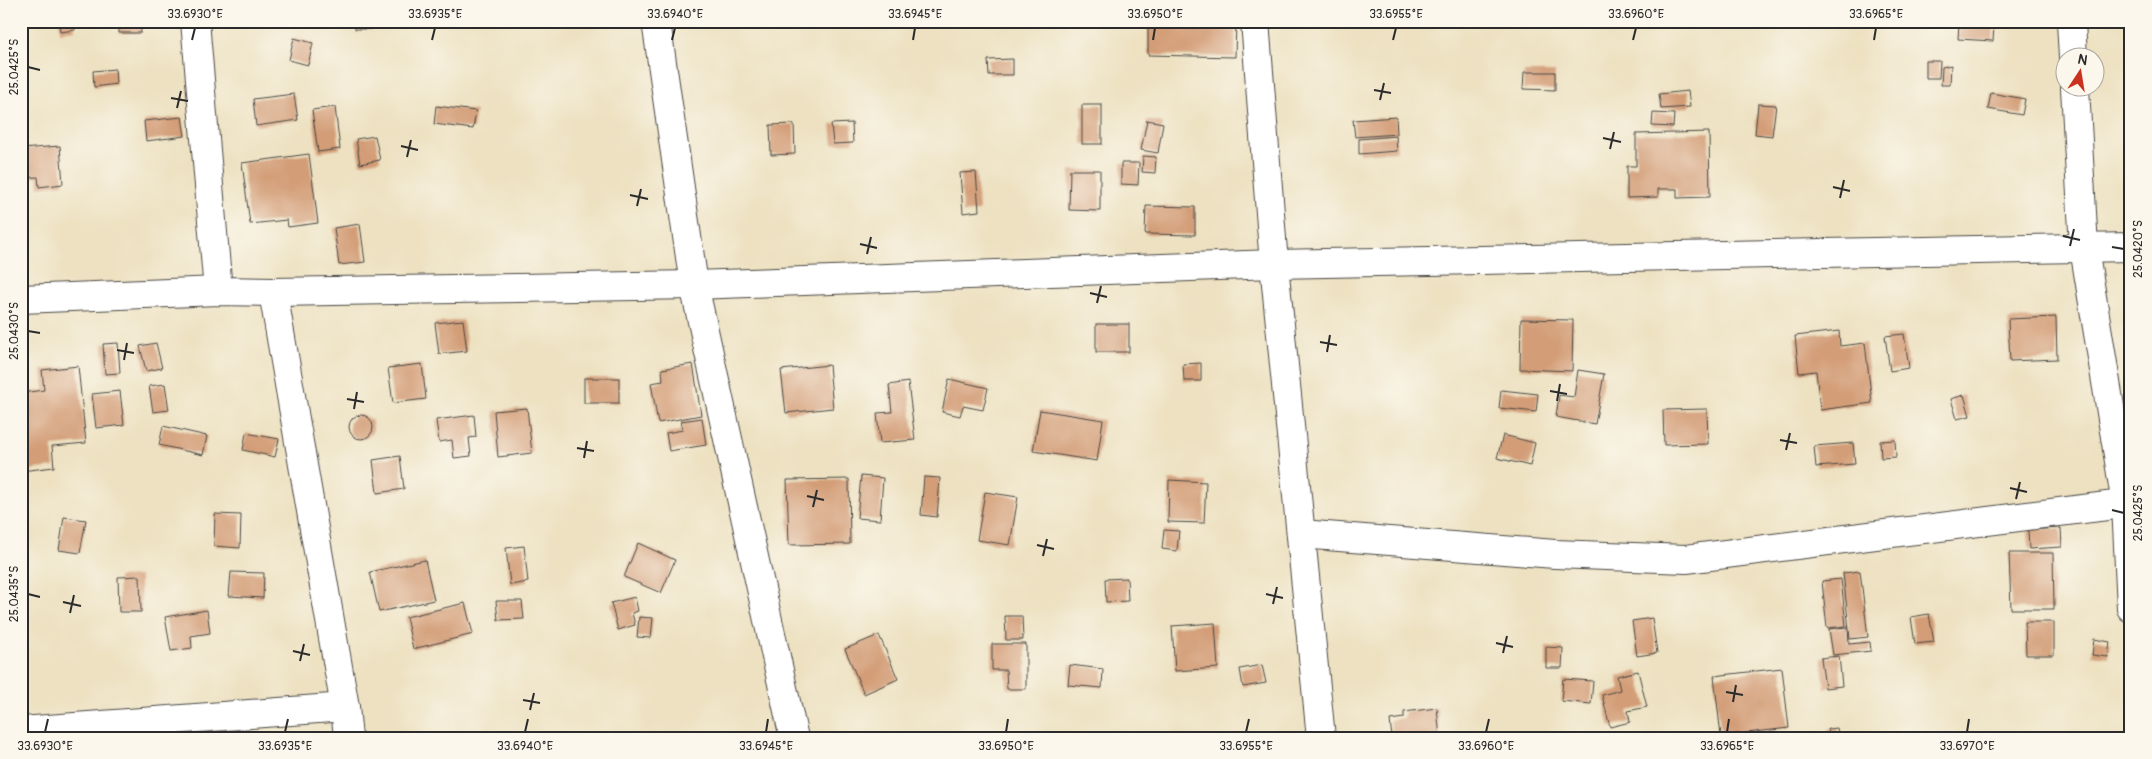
<svg xmlns="http://www.w3.org/2000/svg" width="2152" height="759" viewBox="0 0 2152 759" font-family="Pangolin,sans-serif">
<style>
.building{fill:#d39d77}
.lines{fill:none;stroke-linecap:round;stroke-linejoin:round}
.street-casing{stroke:#484642;stroke-width:30}
.street{stroke:#fff;stroke-width:28}
.ticks{fill:none;stroke:#2b2b2b;stroke-width:2}
.neatline{fill:none;stroke:#2b2b2b;stroke-width:2}
.ticks-label{font-size:12px;text-anchor:middle;fill:#2b2b2b}
</style>
<rect width="100%" height="100%" fill="#fbf7ec"/>
<filter id="ink" filterUnits="userSpaceOnUse"><feTurbulence type="fractalNoise" baseFrequency=".02" numOctaves="2"/><feDisplacementMap in="SourceGraphic" scale="10" xChannelSelector="R" yChannelSelector="G"/><feConvolveMatrix kernelMatrix="1 2 1 2 8 2 1 2 1" color-interpolation-filters="sRGB"/></filter>
<filter id="wash" filterUnits="userSpaceOnUse"><feTurbulence type="fractalNoise" baseFrequency=".0096" numOctaves="4" result="noise"/><feDisplacementMap in="SourceGraphic" scale="20" xChannelSelector="R" yChannelSelector="G"/><feGaussianBlur stdDeviation="1.12" result="paint"/><feColorMatrix in="noise" values="0 0 0 0 0 0 0 0 0 0 0 0 0 0 0 0 0 1.4 0 .05"/><feComposite in="paint" operator="in"/></filter>
<g filter="url(#wash)">
<rect width="100%" height="100%" fill="#ede1c1"/>
<g id="blocks">
<g class="building">
<polygon points="59,21 74,21 75,30 60,32"/>
<polygon points="119,21 140,21 141,33 119,33"/>
<polygon points="355,21 373,21 372,29 355,29"/>
<polygon points="1148,21 1236,21 1235,57 1148,55"/>
<polygon points="1959,22 1994,25 1993,41 1958,39"/>
<polygon points="294,38 313,43 308,65 289,60"/>
<polygon points="1013,59 1013,75 989,75 988,60"/>
<polygon points="1926,61 1940,61 1939,78 1926,78"/>
<polygon points="1951,65 1950,85 1941,85 1942,67"/>
<polygon points="115,69 116,84 94,87 93,71"/>
<polygon points="1524,72 1555,72 1555,90 1523,89"/>
<polygon points="1688,91 1690,107 1661,109 1659,94"/>
<polygon points="1991,93 2025,99 2022,115 1988,109"/>
<polygon points="294,94 298,120 256,126 253,99"/>
<polygon points="1758,104 1776,105 1772,136 1755,134"/>
<rect x="1082" y="105" width="20" height="39"/>
<polygon points="436,106 476,111 473,129 434,124"/>
<polygon points="335,107 340,149 318,152 312,110"/>
<polygon points="1653,113 1674,114 1673,127 1652,126"/>
<polygon points="182,117 185,136 146,141 144,121"/>
<polygon points="1396,117 1397,134 1355,137 1353,120"/>
<polygon points="1147,120 1163,123 1158,153 1141,150"/>
<polygon points="852,123 853,143 833,144 831,124"/>
<polygon points="794,124 795,154 771,155 770,125"/>
<polygon points="1709,132 1710,197 1677,198 1677,189 1658,189 1658,197 1627,198 1627,166 1636,166 1636,134"/>
<polygon points="375,136 380,160 360,164 356,139"/>
<polygon points="1396,136 1397,151 1359,154 1359,139"/>
<polygon points="60,146 63,184 39,187 38,177 21,178 21,149"/>
<polygon points="309,154 318,223 288,227 287,220 250,224 242,163"/>
<polygon points="1143,156 1156,157 1155,173 1142,172"/>
<polygon points="1121,163 1139,163 1138,185 1121,184"/>
<polygon points="1070,170 1100,170 1100,211 1069,210"/>
<polygon points="976,172 979,211 963,213 960,173"/>
<polygon points="1146,206 1195,207 1195,235 1145,234"/>
<polygon points="360,224 365,262 339,265 334,228"/>
<polygon points="2056,317 2057,359 2010,361 2008,319"/>
<polygon points="1521,319 1573,320 1572,371 1520,369"/>
<polygon points="463,320 467,351 439,354 435,323"/>
<rect x="1096" y="324" width="33" height="28"/>
<polygon points="1839,331 1840,346 1865,343 1872,403 1820,410 1816,371 1799,373 1795,336"/>
<polygon points="1904,334 1909,368 1890,371 1885,336"/>
<polygon points="118,343 120,373 105,374 103,344"/>
<polygon points="156,343 162,368 146,371 140,346"/>
<polygon points="1201,363 1201,381 1184,381 1183,364"/>
<polygon points="422,364 426,399 393,403 388,368"/>
<polygon points="693,364 701,415 658,423 651,383 663,381 662,369"/>
<polygon points="829,365 833,408 786,413 781,370"/>
<polygon points="78,366 86,443 52,446 54,467 21,471 21,393 44,390 42,370"/>
<polygon points="1578,370 1604,374 1595,424 1556,417 1559,395 1574,397"/>
<rect x="584" y="378" width="35" height="25"/>
<polygon points="949,379 988,388 983,410 963,406 960,416 942,412"/>
<polygon points="908,382 915,440 880,443 877,413 892,412 889,385"/>
<polygon points="165,384 169,410 153,412 149,386"/>
<polygon points="1501,390 1538,394 1536,412 1499,408"/>
<polygon points="120,391 124,425 96,428 92,394"/>
<polygon points="1964,395 1970,416 1957,419 1951,399"/>
<polygon points="527,408 532,453 498,457 494,411"/>
<polygon points="1707,409 1708,444 1664,445 1663,410"/>
<polygon points="1040,410 1103,420 1097,461 1033,451"/>
<circle cx="361" cy="427" r="12"/>
<polygon points="474,415 476,437 469,438 471,456 454,458 452,440 439,442 436,420"/>
<polygon points="702,418 706,445 669,451 666,433 683,430 681,421"/>
<polygon points="163,426 207,436 203,455 159,445"/>
<polygon points="246,433 279,439 275,457 243,450"/>
<polygon points="1503,435 1535,443 1530,466 1497,458"/>
<polygon points="1895,440 1896,457 1881,458 1880,441"/>
<polygon points="1853,443 1855,464 1816,467 1814,446"/>
<polygon points="400,456 404,489 377,493 373,460"/>
<polygon points="861,476 883,478 880,520 857,518"/>
<polygon points="924,477 940,478 937,517 921,515"/>
<polygon points="849,479 850,544 789,545 787,480"/>
<polygon points="1169,480 1206,482 1204,523 1168,522"/>
<polygon points="985,492 1018,497 1010,545 977,540"/>
<polygon points="215,514 241,515 240,548 214,546"/>
<polygon points="64,517 86,520 80,553 59,550"/>
<polygon points="2061,528 2062,547 2029,549 2028,530"/>
<polygon points="1164,530 1179,531 1177,551 1162,549"/>
<polygon points="638,543 675,560 661,593 624,577"/>
<polygon points="524,546 528,582 510,585 506,548"/>
<polygon points="2009,553 2053,553 2054,609 2011,609"/>
<polygon points="425,560 434,600 379,612 370,572"/>
<polygon points="1860,571 1868,637 1850,639 1843,573"/>
<polygon points="231,572 264,573 263,598 229,596"/>
<polygon points="140,576 141,612 119,612 118,577"/>
<polygon points="1127,578 1128,601 1106,602 1105,579"/>
<polygon points="1841,579 1846,626 1827,628 1822,581"/>
<polygon points="635,597 638,611 632,613 635,625 618,630 611,603"/>
<polygon points="496,601 522,601 524,619 498,620"/>
<polygon points="465,603 473,634 413,649 406,617"/>
<polygon points="207,610 210,633 191,636 192,648 171,651 165,617"/>
<polygon points="1929,614 1934,642 1915,644 1911,617"/>
<polygon points="1005,616 1022,616 1023,640 1006,640"/>
<polygon points="639,617 653,618 651,638 637,637"/>
<polygon points="1652,618 1657,653 1637,656 1632,621"/>
<polygon points="2025,622 2054,622 2054,655 2026,655"/>
<polygon points="1215,623 1218,668 1175,671 1172,626"/>
<polygon points="1848,627 1849,644 1870,642 1871,651 1833,655 1829,629"/>
<polygon points="879,635 898,679 864,694 845,649"/>
<polygon points="2094,639 2110,642 2108,657 2092,655"/>
<polygon points="992,644 1026,644 1026,689 1007,689 1006,670 992,670"/>
<polygon points="1546,647 1563,648 1562,668 1546,668"/>
<polygon points="1839,656 1842,686 1825,688 1821,658"/>
<polygon points="1070,665 1103,669 1102,688 1068,685"/>
<polygon points="1262,665 1266,683 1243,687 1240,669"/>
<polygon points="1782,668 1789,728 1721,736 1714,676"/>
<polygon points="1638,671 1647,707 1628,711 1630,722 1610,727 1602,695 1620,690 1617,676"/>
<polygon points="1563,679 1593,681 1591,704 1561,701"/>
<polygon points="1437,708 1440,738 1392,738 1390,720 1404,718 1404,712"/>
<polygon points="1837,728 1839,738 1830,738 1828,729"/>
</g>
</g>
</g>
<g filter="url(#ink)">
<use href="#blocks" fill-opacity="0" stroke="#484642" stroke-width="1"/>
<g class="lines">
<g class="street-casing">
<g id="street">
<polyline points="195,21 218,291"/>
<polyline points="656,21 694,285 794,738"/>
<polyline points="1255,21 1274,264 1321,738"/>
<polyline points="2071,21 2073,58"/>
<polyline points="2075,88 2084,248 2126,504 2131,608"/>
<polyline points="273,292 345,707 348,738"/>
<polyline points="21,299 218,291 273,292 694,285 1274,264 2131,247"/>
<polyline points="1301,534 1555,554 1686,559 2131,503"/>
<polyline points="21,731 345,707"/>
</g>
</g>
<use href="#street" class="street"/>
</g>
</g>
<path class="ticks" d="M192 40 195 28M432 40 435 28M672 40 675 28M913 40 915 28M1153 40 1155 28M1393 40 1396 28M1633 40 1636 28M1874 40 1876 28M28 67 40 70M1374 90 1391 93M171 98 188 101M1380 100 1384 83M177 108 181 91M1603 138 1621 142M401 146 418 150M1610 149 1614 132M407 157 411 140M1833 187 1850 191M630 195 648 199M1840 198 1844 180M637 206 641 189M2063 236 2080 240M860 244 877 248M2070 246 2074 229M2112 247 2124 249M867 254 871 237M1090 293 1107 297M1097 303 1101 286M28 331 40 333M1320 342 1337 345M117 350 134 353M1327 352 1330 335M124 360 127 343M1550 391 1567 394M347 399 364 402M1557 401 1560 384M354 409 357 392M1780 440 1797 443M577 448 594 451M1786 450 1790 433M584 458 587 441M2010 488 2027 492M807 496 824 500M2016 499 2020 482M813 507 817 490M2112 510 2124 513M1037 545 1054 549M1043 556 1047 539M28 594 40 597M1266 594 1283 598M63 602 81 606M1273 604 1277 587M70 613 74 595M1496 643 1513 647M293 651 310 655M1503 653 1507 636M300 661 304 644M1726 692 1743 695M523 700 540 703M1733 702 1736 685M530 710 534 693M45 732 48 719M285 732 288 719M525 732 528 719M766 732 768 719M1006 732 1008 719M1246 732 1249 719M1486 732 1489 719M1727 732 1729 719M1967 732 1969 719"/>
<rect width="2152" height="759" fill="none" stroke="#fbf7ec" stroke-width="55"/>
<g transform="translate(2080 72) rotate(12)"><circle r="24" fill="#fbf7ec" stroke="#a8a59f"/>
<path d="M0-4L9 19L0 12L-9 19Z" fill="#c8321e"/>
<text y="-8" font-size="14" font-weight="bold" text-anchor="middle" fill="#2b2b2b">N</text>
</g>
<rect x="28" y="28" width="2096" height="704" class="neatline"/>
<g class="ticks-label">
<text x="195" y="18">33.6930°E</text>
<text x="435" y="18">33.6935°E</text>
<text x="675" y="18">33.6940°E</text>
<text x="915" y="18">33.6945°E</text>
<text x="1155" y="18">33.6950°E</text>
<text x="1396" y="18">33.6955°E</text>
<text x="1636" y="18">33.6960°E</text>
<text x="1876" y="18">33.6965°E</text>
<text transform="translate(14 67) rotate(-90)" y="4">25.0425°S</text>
<text transform="translate(2138 249) rotate(-90)" y="4">25.0420°S</text>
<text transform="translate(14 331) rotate(-90)" y="4">25.0430°S</text>
<text transform="translate(2138 513) rotate(-90)" y="4">25.0425°S</text>
<text transform="translate(14 594) rotate(-90)" y="4">25.0435°S</text>
<text x="45" y="750">33.6930°E</text>
<text x="285" y="750">33.6935°E</text>
<text x="525" y="750">33.6940°E</text>
<text x="766" y="750">33.6945°E</text>
<text x="1006" y="750">33.6950°E</text>
<text x="1246" y="750">33.6955°E</text>
<text x="1486" y="750">33.6960°E</text>
<text x="1727" y="750">33.6965°E</text>
<text x="1967" y="750">33.6970°E</text>
</g>
</svg>
